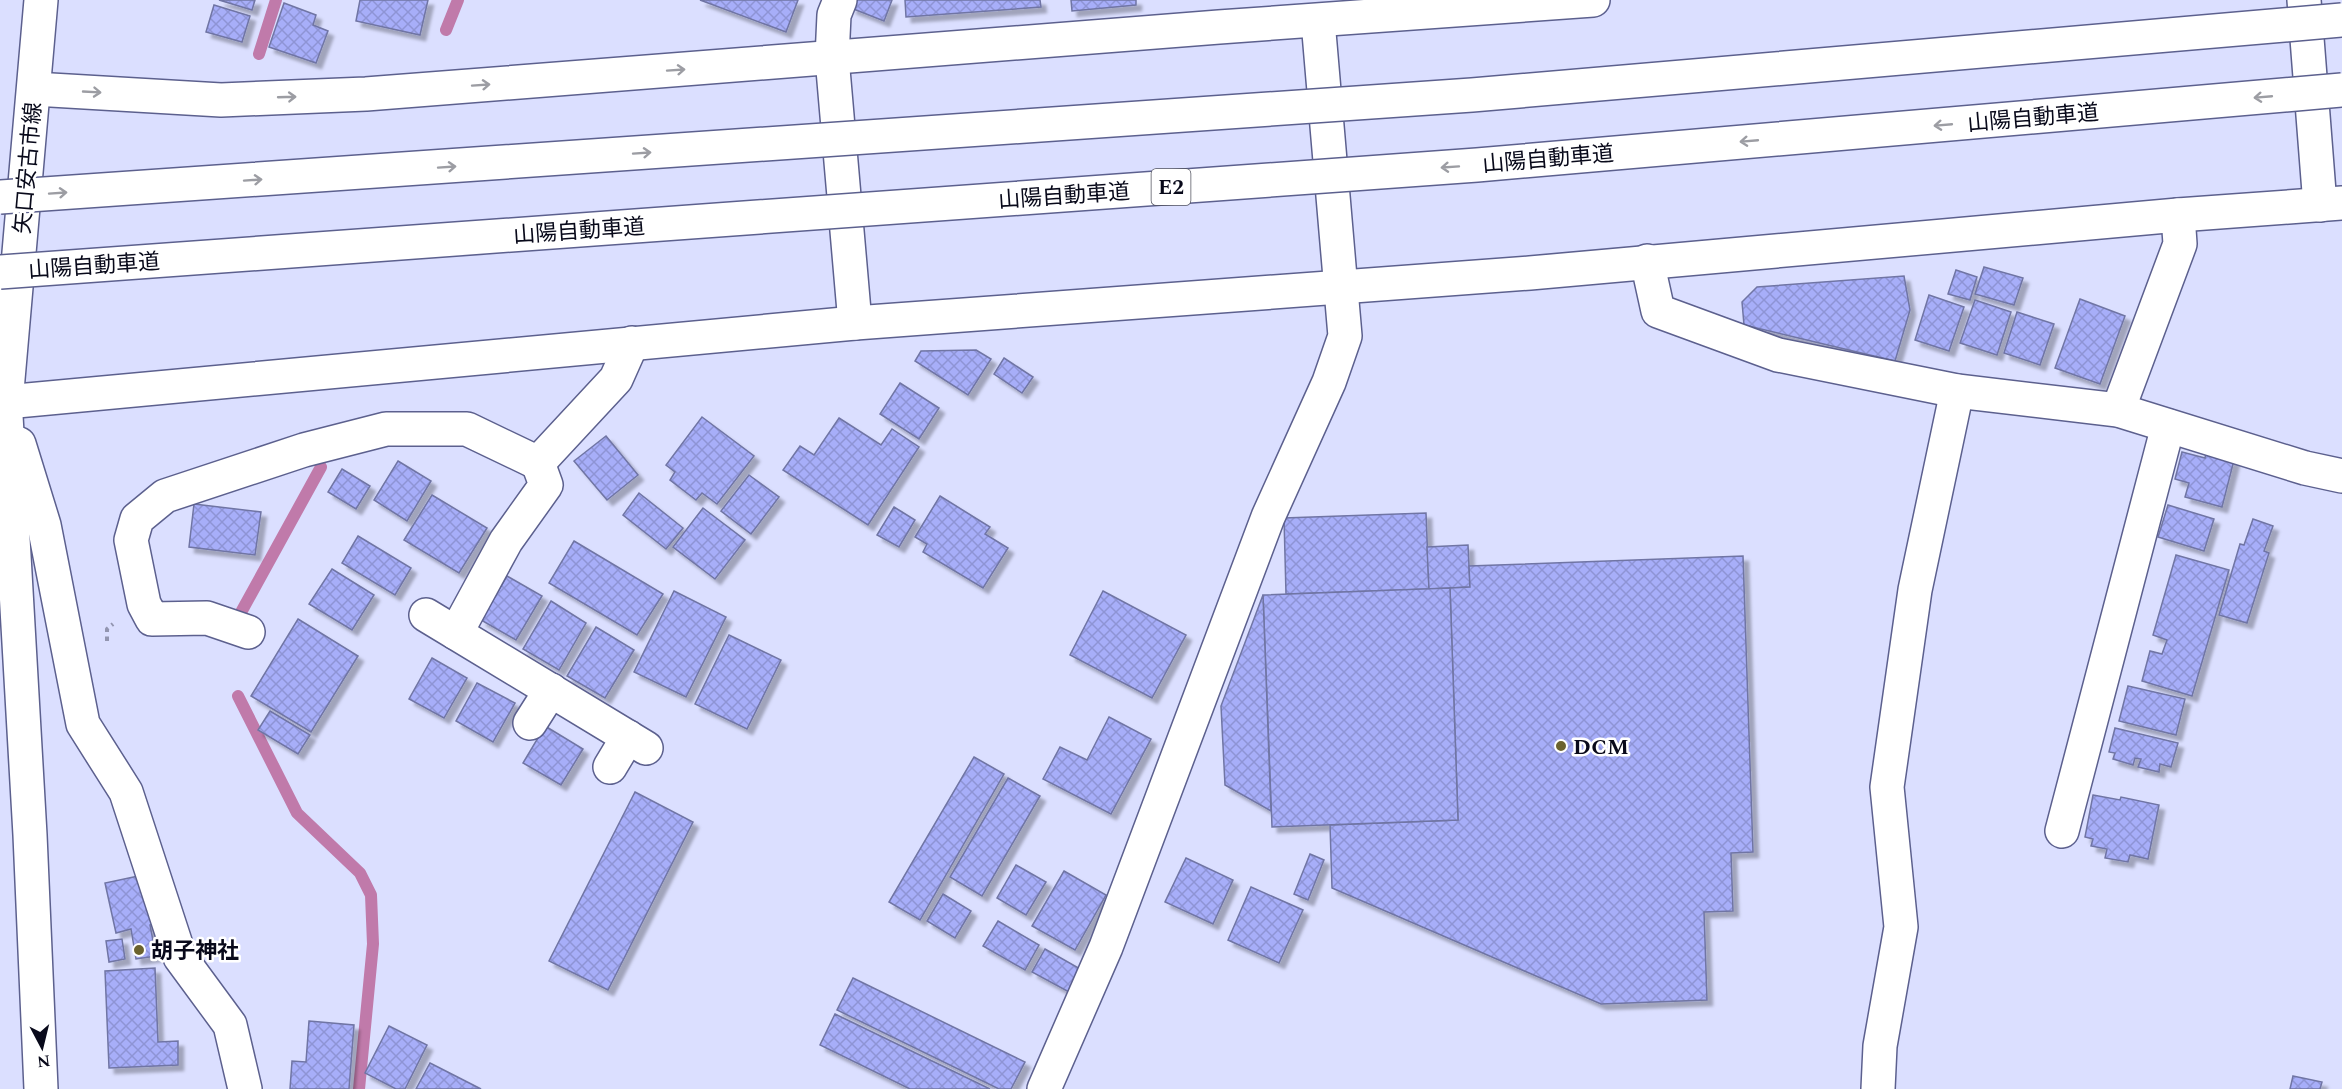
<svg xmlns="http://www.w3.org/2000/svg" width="2342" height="1089" viewBox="0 0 2342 1089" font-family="Spectral,'Noto Sans JP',serif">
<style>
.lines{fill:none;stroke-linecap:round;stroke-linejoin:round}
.stream{stroke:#c07aaa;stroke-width:12}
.building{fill:url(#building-cross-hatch);stroke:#7075a4;stroke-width:1.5;filter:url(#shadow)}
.minor-casing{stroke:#5c608e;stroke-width:36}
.major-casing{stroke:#5c608e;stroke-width:36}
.path{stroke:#9295b0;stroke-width:4;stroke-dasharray:4.5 4.5;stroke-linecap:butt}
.minor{stroke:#fff;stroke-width:33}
.major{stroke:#fff;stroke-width:33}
.highway-bridge-casing{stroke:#5c608e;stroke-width:36;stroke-linecap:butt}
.highway-bridge{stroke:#fff;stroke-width:33}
.oneway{stroke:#9c9da3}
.poi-dot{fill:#6b622f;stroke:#fff;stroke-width:2}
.labels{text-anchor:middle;stroke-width:5;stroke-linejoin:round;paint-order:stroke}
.shield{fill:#fff;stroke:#52535f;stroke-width:1.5}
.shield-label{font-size:21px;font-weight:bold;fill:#08091a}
.street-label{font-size:22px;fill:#08091a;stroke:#fff}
.poi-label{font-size:22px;font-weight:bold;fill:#08091a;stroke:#fff;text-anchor:start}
</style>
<defs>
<pattern id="building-cross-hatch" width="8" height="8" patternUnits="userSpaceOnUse" patternTransform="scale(1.5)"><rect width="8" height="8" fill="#a7aef9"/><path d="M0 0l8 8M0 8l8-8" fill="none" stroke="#8e94d5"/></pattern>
<filter id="shadow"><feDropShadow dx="5.5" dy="5.5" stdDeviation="1.5" flood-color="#0004"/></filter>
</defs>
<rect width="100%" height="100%" fill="#dbdfff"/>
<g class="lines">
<g class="stream">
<polyline points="446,30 458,0"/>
<polyline points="259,54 276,0"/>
<polyline points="239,616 321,467"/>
<polyline points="238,696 297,813 360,873 371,895 373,944 359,1089"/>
</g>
</g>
<g class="building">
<polygon points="219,0 255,0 252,10"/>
<polygon points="360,0 428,0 420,35 356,21"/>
<polygon points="700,0 798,0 786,32"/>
<polygon points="854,0 892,0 884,21 851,8"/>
<polygon points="905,0 1040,0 1041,7 906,17"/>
<polygon points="1071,0 1136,0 1136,5 1072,11"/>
<polygon points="284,3 316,15 313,25 328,31 316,63 269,47"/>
<polygon points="214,5 250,16 242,42 206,32"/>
<polygon points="1984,267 2023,278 2014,305 1975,294"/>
<polygon points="1956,270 1977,277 1970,300 1948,294"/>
<polygon points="1904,276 1910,310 1895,361 1744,325 1742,302 1757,287"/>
<polygon points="1929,295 1964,307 1949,351 1915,340"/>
<polygon points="2080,299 2125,316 2100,384 2055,368"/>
<polygon points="1975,300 2011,312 1997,355 1960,343"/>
<polygon points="2017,312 2054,324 2040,365 2004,353"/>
<polygon points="976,350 991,359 968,395 915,361 921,351"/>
<polygon points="1004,358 1033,377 1022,393 994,374"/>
<polygon points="900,383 939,408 919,439 880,414"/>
<polygon points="702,417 754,456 717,504 702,493 696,500 670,480 675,472 666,465"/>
<polygon points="839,418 881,445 892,429 919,447 868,525 783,470 800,446 814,455"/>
<polygon points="606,436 638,475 607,500 574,461"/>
<polygon points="2182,452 2205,458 2206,453 2234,460 2222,507 2185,497 2189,483 2175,479"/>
<polygon points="398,461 431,481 407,521 374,500"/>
<polygon points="342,469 370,486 356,509 328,492"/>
<polygon points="749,475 779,497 751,534 721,511"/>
<polygon points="639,493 683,528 666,549 623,515"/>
<polygon points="432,495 487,528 459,573 404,540"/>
<polygon points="940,496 990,527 985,534 1008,548 983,588 923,552 927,544 915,537"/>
<polygon points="194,504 261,512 255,555 189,547"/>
<polygon points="2168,505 2214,519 2204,551 2158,537"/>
<polygon points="894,507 915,520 899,547 877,535"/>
<polygon points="703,508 745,540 715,579 673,547"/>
<polygon points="1426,513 1429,589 1286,594 1284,518"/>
<polygon points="2253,519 2273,526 2264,551 2269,553 2247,623 2219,615 2240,544 2244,545"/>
<polygon points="358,536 411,568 395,595 342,563"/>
<polygon points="574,541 663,594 637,635 549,583"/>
<polygon points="1468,545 1470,587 1429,589 1427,547"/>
<polygon points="2176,555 2229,570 2192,696 2142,681 2150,651 2162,654 2167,640 2153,635"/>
<polygon points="1743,556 1753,852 1731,853 1733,911 1704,912 1707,1000 1601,1004 1332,888 1330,825 1458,820 1450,588 1470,587 1469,566"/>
<polygon points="332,569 374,595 352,630 309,604"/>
<polygon points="507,576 542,596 516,640 481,620"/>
<polygon points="1450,588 1458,820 1272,827 1263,595"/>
<polygon points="674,591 726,617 686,697 634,672"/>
<polygon points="1103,591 1186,635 1152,698 1070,655"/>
<polygon points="1263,595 1271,811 1225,785 1221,706"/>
<polygon points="551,601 586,623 559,670 523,649"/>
<polygon points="298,619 358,656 311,732 251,696"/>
<polygon points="596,627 634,650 605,698 567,676"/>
<polygon points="729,635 781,660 747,729 695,704"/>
<polygon points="432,658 467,678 444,718 409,699"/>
<polygon points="477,683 515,703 493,742 456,721"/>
<polygon points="2128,686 2185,699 2176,735 2119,721"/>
<polygon points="270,711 310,735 298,754 258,730"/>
<polygon points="1109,717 1151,739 1111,814 1043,779 1060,747 1087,760"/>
<polygon points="545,726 583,749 561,785 523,763"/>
<polygon points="2115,728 2178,743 2171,767 2160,764 2159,772 2138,767 2141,759 2135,758 2133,765 2113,759 2115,753 2109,752"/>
<polygon points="974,757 1004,774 920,920 889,902"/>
<polygon points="1008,778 1040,796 982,896 950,877"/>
<polygon points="635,792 693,822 608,990 549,961"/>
<polygon points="2093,795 2120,800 2121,797 2159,805 2148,859 2130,855 2128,862 2105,858 2107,849 2091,846 2093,839 2085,837"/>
<polygon points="1310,854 1324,860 1308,900 1294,894"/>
<polygon points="1186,858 1233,880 1213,924 1165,902"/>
<polygon points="1016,865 1046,882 1026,915 997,898"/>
<polygon points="1064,871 1106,895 1075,950 1032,926"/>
<polygon points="148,874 158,923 150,925 156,956 136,959 131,929 116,933 105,883"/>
<polygon points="1251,887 1303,910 1279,963 1228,940"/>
<polygon points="943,894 971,911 955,938 927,921"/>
<polygon points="998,921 1039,945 1025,970 983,946"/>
<polygon points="122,939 125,959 109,962 106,941"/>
<polygon points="1045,949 1082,970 1069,992 1032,972"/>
<polygon points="155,968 158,1042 178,1041 178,1065 109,1068 105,971"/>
<polygon points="853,978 1025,1062 1011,1089 999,1089 837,1010"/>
<polygon points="835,1014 990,1089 910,1089 820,1045"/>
<polygon points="309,1021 354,1025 349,1089 290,1089 292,1061 306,1062"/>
<polygon points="389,1026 427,1045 405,1089 396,1089 365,1073"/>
<polygon points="430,1063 481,1089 416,1089"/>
<polygon points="2293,1076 2322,1082 2320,1089 2290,1089"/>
</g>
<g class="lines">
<g class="minor-casing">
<g id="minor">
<polyline points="840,0 834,15 832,58 855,323"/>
<polyline points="2304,0 2320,205"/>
<polyline points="34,89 221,100 366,94 1219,27 1593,0"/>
<polyline points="1647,261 1658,311 1778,355 1957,391 2118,410 2305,468 2342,476"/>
<polyline points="4,381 30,835 41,1089"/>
<polyline points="6,402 855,323 1530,273 2178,215 2342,203"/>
<polyline points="2118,410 2180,244 2178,215"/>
<polyline points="19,444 44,525 83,724 126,792 180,957 230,1025 245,1089"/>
<polyline points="426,615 646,748"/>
<polyline points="248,632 207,618 152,619 144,604 131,540 137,519 165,496 304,450 386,429 467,429 538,463 616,379 632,343"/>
<polyline points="456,633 506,541 546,485 538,463"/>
<polyline points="530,723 551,690"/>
<polyline points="610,767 628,737"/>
<polyline points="2062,831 2168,426"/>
<polyline points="1044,1089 1106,947 1268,517 1329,382 1345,336 1318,21"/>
<polyline points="1878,1089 1880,1046 1901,927 1887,787 1915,590 1957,391"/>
</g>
</g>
<g class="major-casing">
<polyline id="major" points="0,402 6,402 41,0"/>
</g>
<polyline class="path" points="107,641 107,629 113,624"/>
<use href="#minor" class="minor"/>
<use href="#major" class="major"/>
<g class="highway-bridge-casing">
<g id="highway-bridge">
<polyline points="0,197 1472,95 2342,20"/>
<polyline points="0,272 1477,165 2342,90"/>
</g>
</g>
<use href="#highway-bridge" class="highway-bridge"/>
</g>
<defs><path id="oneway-shaft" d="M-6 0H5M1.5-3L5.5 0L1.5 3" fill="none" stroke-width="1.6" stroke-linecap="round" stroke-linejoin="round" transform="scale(1.5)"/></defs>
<g class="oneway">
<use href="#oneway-shaft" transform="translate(676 70) rotate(-4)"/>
<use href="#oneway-shaft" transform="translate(481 85) rotate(-4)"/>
<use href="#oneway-shaft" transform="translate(92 92) rotate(3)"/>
<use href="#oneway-shaft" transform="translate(287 97) rotate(-2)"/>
<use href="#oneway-shaft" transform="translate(2263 97) rotate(175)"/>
<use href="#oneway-shaft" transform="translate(1943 125) rotate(175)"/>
<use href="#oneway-shaft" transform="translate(1749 141) rotate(175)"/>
<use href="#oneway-shaft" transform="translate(642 153) rotate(-4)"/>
<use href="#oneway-shaft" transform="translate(447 167) rotate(-4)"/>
<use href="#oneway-shaft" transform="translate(1450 167) rotate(176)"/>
<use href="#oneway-shaft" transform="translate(253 180) rotate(-4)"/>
<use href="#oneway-shaft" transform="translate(58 193) rotate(-4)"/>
</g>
<g class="poi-dot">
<circle cx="1561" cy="746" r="6"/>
<circle cx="139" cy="950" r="6"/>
</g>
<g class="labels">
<rect class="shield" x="1151.5" y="169" width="39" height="36" rx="4.5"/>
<g class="shield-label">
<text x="1171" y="194">E2</text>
</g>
<g class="street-label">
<text transform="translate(2033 117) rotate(-5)" y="8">山陽自動車道</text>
<text transform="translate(1548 158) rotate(-5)" y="8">山陽自動車道</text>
<text transform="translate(27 168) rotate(-85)" y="8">矢口安古市線</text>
<text transform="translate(1064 195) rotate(-4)" y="8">山陽自動車道</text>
<text transform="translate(579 230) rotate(-4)" y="8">山陽自動車道</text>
<text transform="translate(94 265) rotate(-4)" y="8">山陽自動車道</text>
</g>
<g class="poi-label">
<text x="1573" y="754">DCM</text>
<text x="151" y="958">胡子神社</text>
</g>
</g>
<g transform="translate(42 1047) rotate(173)" stroke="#ffffff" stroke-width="4.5" paint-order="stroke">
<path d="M0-4.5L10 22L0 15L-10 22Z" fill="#08091a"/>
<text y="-9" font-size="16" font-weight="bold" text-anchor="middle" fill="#08091a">N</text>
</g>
</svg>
